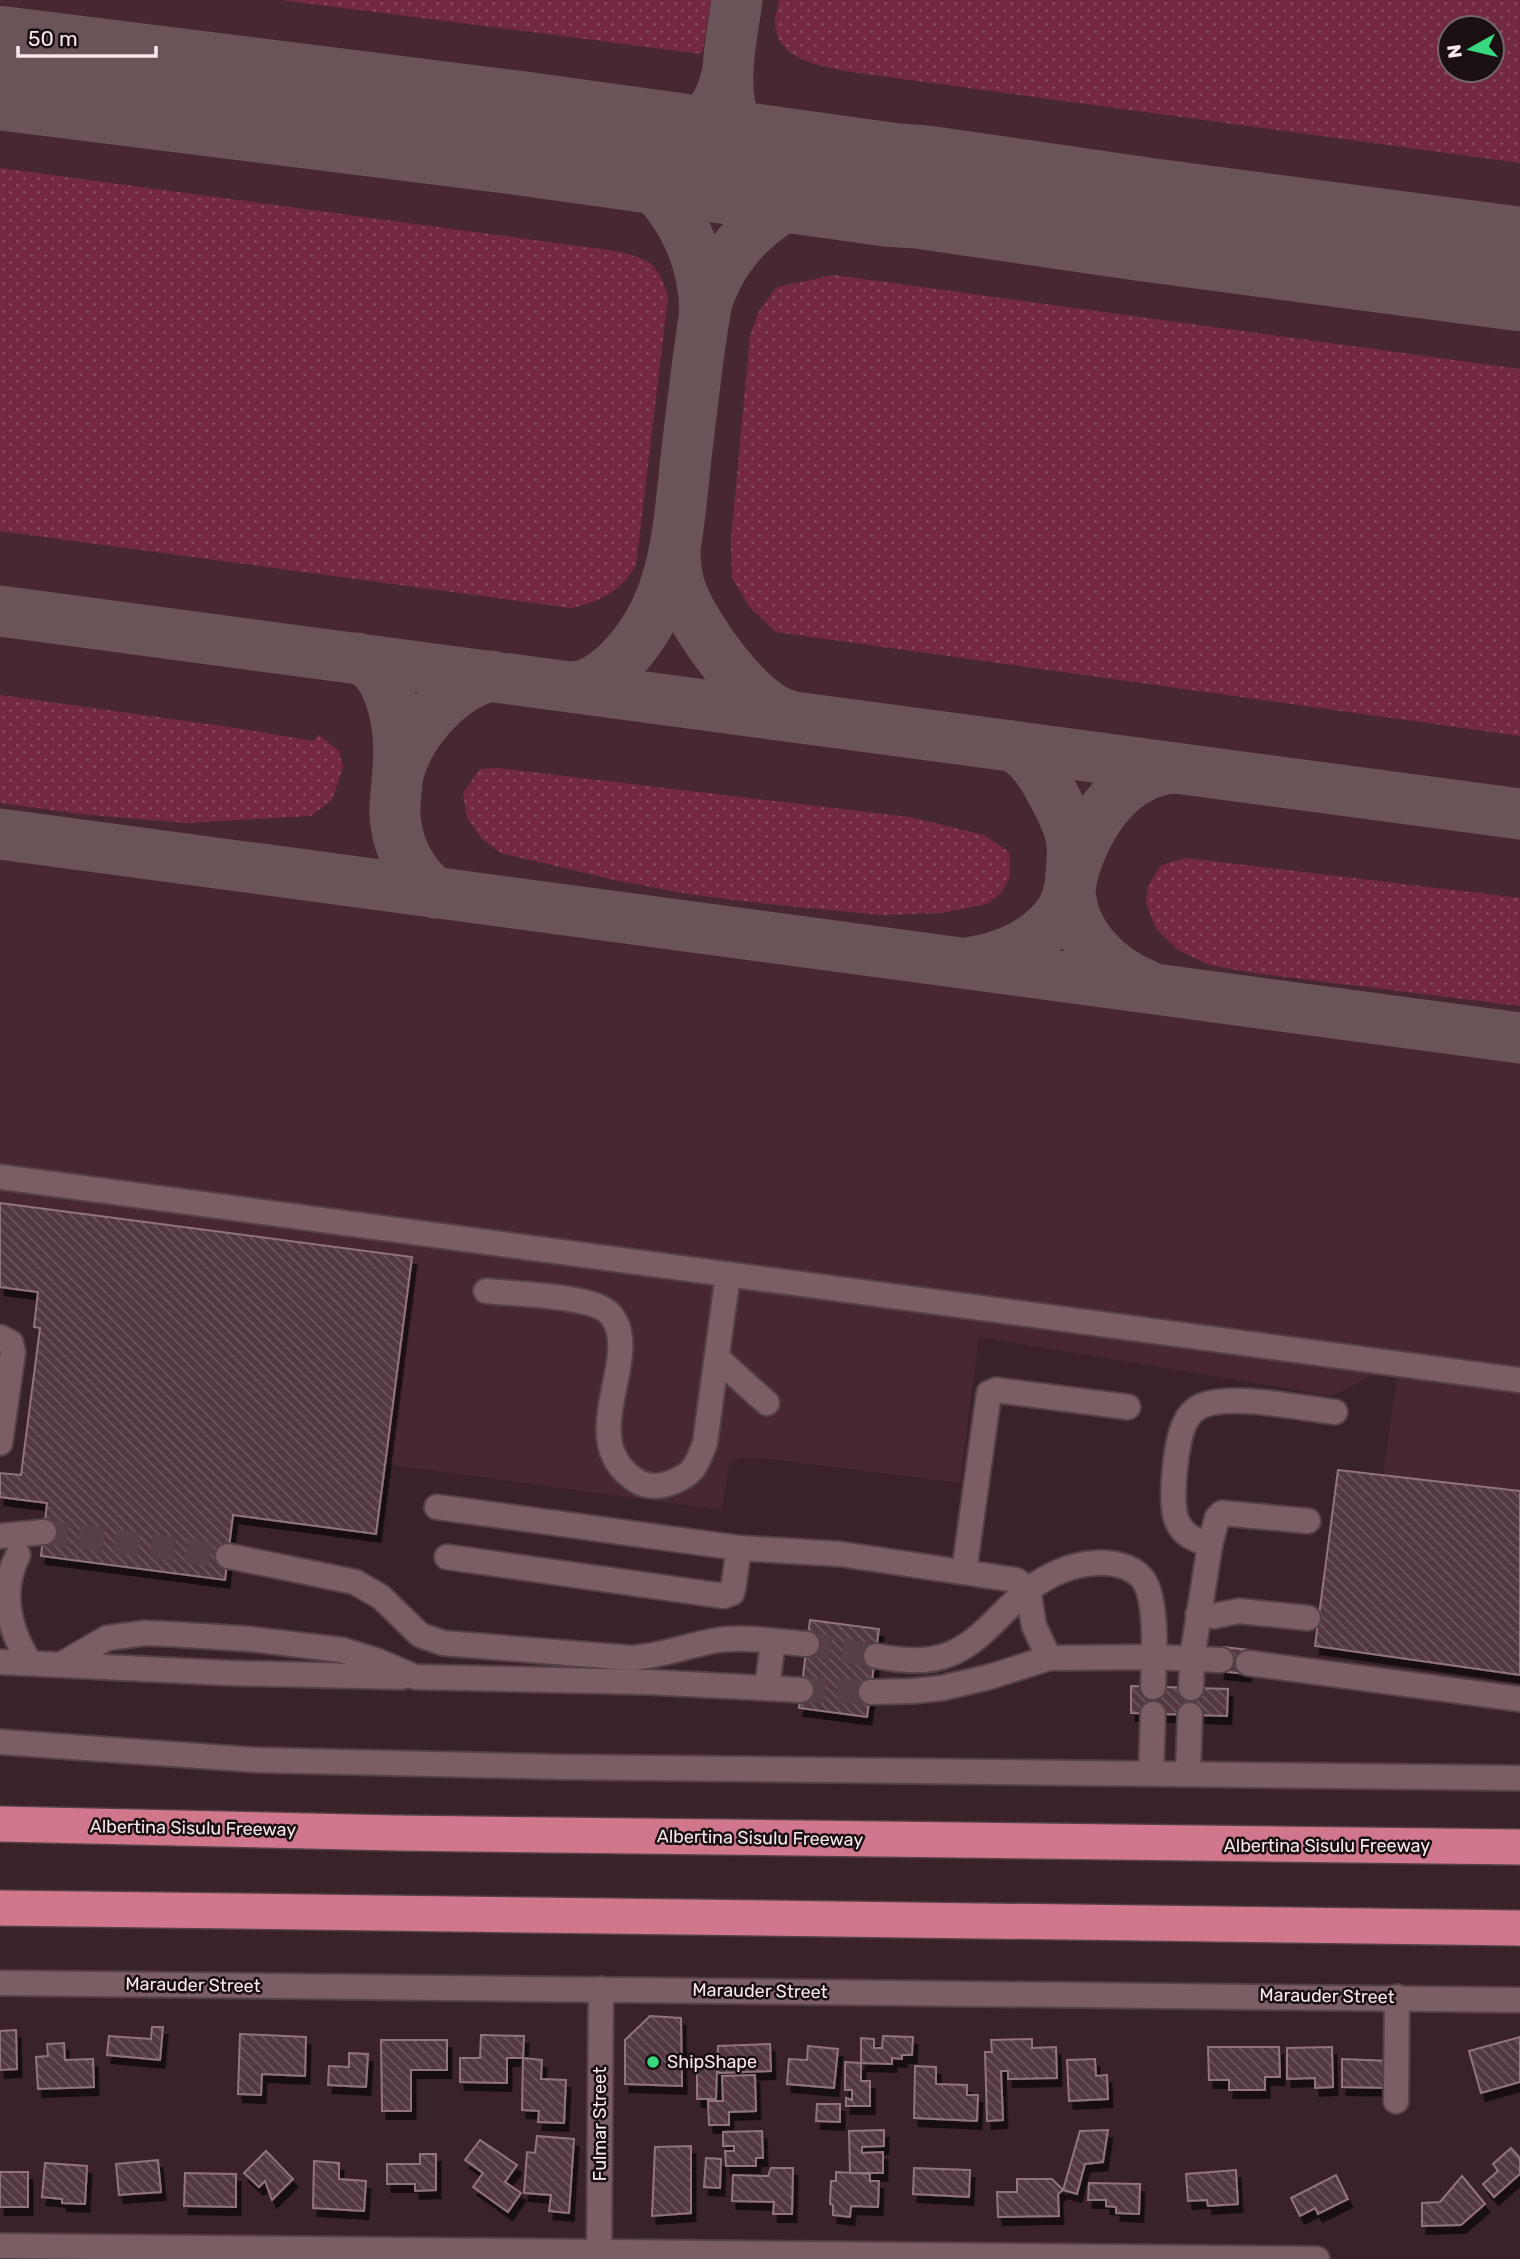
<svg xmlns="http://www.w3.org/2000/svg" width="1520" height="2259" viewBox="0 0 1520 2259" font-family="Rubik,sans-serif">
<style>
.built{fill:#472830;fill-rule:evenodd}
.green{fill:url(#green-dots);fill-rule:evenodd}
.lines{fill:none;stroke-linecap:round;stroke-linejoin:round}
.taxiway{stroke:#6a5458;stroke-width:51}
.runway{stroke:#6a5458;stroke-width:124}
.building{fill:url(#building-back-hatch);stroke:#92757b;stroke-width:2;filter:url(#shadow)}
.minor-tunnel{stroke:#564045;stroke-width:24;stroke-dasharray:24 12;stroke-linecap:butt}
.minor-casing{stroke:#544145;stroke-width:28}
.highway-casing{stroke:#544145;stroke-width:38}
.minor{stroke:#7a5e64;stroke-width:24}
.highway{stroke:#d0778e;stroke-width:35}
.poi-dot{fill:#37d880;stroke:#1a1012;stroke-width:2.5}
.labels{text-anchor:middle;stroke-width:5;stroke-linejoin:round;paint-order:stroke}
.street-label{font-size:18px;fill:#f8e7eb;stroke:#1a1012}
.poi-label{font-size:18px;fill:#f8e7eb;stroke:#1a1012;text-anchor:start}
</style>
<defs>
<pattern id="green-dots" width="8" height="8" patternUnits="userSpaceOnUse" patternTransform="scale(1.75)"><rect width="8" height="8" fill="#732a41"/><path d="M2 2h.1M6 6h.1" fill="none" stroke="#88495d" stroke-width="1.8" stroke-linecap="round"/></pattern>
<pattern id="building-back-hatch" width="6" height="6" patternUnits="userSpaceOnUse" patternTransform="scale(1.75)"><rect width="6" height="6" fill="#52393f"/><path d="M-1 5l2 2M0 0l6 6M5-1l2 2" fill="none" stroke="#6c565b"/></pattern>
<filter id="shadow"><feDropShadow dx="4.5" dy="8" stdDeviation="0" flood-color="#0009"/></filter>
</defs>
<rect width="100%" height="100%" fill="#3a2328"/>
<path class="built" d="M0 0H1520V1675L1383 1475 1397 1378 1370 1376 1333 1396 979 1337 960 1483 759 1458H740L729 1463 722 1510 385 1464 234 1515 232 1529 47 1503 73 1334 34 1327 41 1273 0 1267ZM1450 28H1492V70H1450Z"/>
<g class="green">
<polygon points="281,0 711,0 702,54"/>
<path d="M779 0H1520V163L844 71C817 65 776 58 775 23 775 15 778 7 779 0ZM1450 28H1492V70H1450Z"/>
<path d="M0 168 615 251C650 259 657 262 668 297L636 565C620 592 601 601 571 608L0 531Z"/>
<polygon points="834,275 1520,369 1520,736 776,632 750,608 732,577 731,540 750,336 759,311 777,287"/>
<polygon points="0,695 243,729 313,741 319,735 339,751 343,767 332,800 311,816 187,823 80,814 0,803"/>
<polygon points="498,768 910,817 984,835 1009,852 1010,876 1001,893 987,904 941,913 882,915 777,905 688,894 619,881 501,853 482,839 467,818 463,793 480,769"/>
<polygon points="1186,858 1520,898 1520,1006 1254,973 1209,965 1178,950 1156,929 1146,903 1148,886 1161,865"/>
</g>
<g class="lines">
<g class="taxiway">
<path d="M737 0C729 60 707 136 782 164 805 172 832 174 856 178"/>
<path d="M465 126C504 132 548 135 586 147 660 170 704 238 705 314"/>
<path d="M592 141C612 143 633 148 653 146 692 143 720 111 727 74"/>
<path d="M675 550C675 565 677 580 682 593 696 629 749 705 787 715"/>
<polyline points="0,611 1520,814"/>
<path d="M357 658C372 663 380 673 386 687 400 717 400 750 397 782 396 797 393 810 396 825 400 852 414 876 435 893"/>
<path d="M572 687C592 686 608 674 622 659 678 601 678 525 687 449 693 401 698 353 706 306 726 238 787 190 857 184 878 182 900 185 922 187"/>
<path d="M1011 746C1028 753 1038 768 1047 783 1056 800 1067 818 1071 837 1075 855 1070 872 1070 890 1072 935 1107 969 1146 985"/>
<path d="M398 775C408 734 449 686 491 676"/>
<polyline points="0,834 1520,1038"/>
<path d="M972 962C1005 957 1039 942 1059 914 1070 899 1070 880 1076 863 1092 818 1123 772 1174 768"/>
</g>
<polyline class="runway" points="0,68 519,133 892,185 922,187 1142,219 1520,269"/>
</g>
<g class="building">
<polygon points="0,1203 412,1257 376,1534 233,1515 225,1580 41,1556 47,1503 0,1497 0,1473 21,1475 40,1328 34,1327 38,1292 0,1287"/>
<polygon points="1338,1470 1520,1491 1520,1675 1315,1646"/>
<polygon points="810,1620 879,1629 867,1717 799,1708"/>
<polygon points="1223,1647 1249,1650 1246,1674 1220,1671"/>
<polygon points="1131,1686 1228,1689 1227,1716 1131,1713"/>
<polygon points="650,2016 681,2018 682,2086 625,2084 625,2040"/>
<polygon points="152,2027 163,2027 160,2060 107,2055 109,2036 151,2039"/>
<polygon points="16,2030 17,2069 0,2070 0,2031"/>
<polygon points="240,2034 306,2037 305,2076 262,2074 261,2095 238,2094"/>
<polygon points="481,2035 524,2036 523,2058 507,2058 507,2083 460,2082 460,2058 480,2058"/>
<polygon points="883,2036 913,2037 912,2055 902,2055 902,2059 892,2058 892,2064 861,2063 861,2038 874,2039 874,2048 882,2048"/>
<polygon points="1520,2037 1520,2082 1481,2093 1469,2051"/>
<polygon points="1032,2039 1032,2048 1056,2047 1057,2078 1008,2079 1008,2071 1001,2071 1003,2120 987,2121 985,2052 992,2052 991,2040"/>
<polygon points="381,2040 447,2040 447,2070 411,2070 411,2111 382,2111"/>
<polygon points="64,2043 65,2060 93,2059 94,2087 38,2089 36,2057 48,2056 47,2044"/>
<polygon points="770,2044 771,2071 719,2073 717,2068 718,2046"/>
<polygon points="808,2046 838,2049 834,2088 787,2084 789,2059 807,2060"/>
<polygon points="1208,2047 1279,2047 1280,2077 1265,2077 1265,2090 1229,2090 1229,2080 1209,2080"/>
<polygon points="1332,2047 1333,2087 1315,2088 1315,2078 1287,2079 1287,2048"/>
<polygon points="349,2053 368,2054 366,2087 328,2085 329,2066 349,2067"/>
<polygon points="523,2058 542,2060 541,2079 566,2080 564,2123 538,2122 539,2111 522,2110"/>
<polygon points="1095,2059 1096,2076 1107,2075 1108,2099 1069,2101 1067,2060"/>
<polygon points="1342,2059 1390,2061 1389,2088 1342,2087"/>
<polygon points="845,2062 861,2063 861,2081 870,2081 870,2106 846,2106 846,2098 852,2100 852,2090 845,2090"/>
<polygon points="915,2066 936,2067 936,2084 967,2085 967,2095 978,2095 977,2121 914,2118"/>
<polygon points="697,2068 717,2068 716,2099 697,2099"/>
<polygon points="755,2075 756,2111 729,2112 729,2125 709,2125 708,2101 723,2101 722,2076"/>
<polygon points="817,2104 840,2104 840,2122 816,2121"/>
<polygon points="884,2130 884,2146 862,2147 862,2153 883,2152 883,2173 850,2173 849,2131"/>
<polygon points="1108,2130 1103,2162 1085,2164 1077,2194 1063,2190 1080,2131"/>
<polygon points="762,2131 763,2158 756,2158 756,2166 726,2166 725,2151 734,2151 734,2146 723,2146 723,2132"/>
<polygon points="537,2136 574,2139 569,2213 549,2211 551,2195 524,2193 527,2152 535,2153"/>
<polygon points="480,2140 517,2165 505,2182 521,2193 508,2212 473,2187 483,2173 465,2160"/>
<polygon points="691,2146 691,2213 652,2216 655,2147"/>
<polygon points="1511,2148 1520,2158 1520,2174 1494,2197 1483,2184 1498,2171 1493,2164"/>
<polygon points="266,2151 293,2179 272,2200 265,2181 259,2187 244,2173"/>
<polygon points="420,2154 436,2154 436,2190 415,2191 415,2184 387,2184 387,2164 420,2164"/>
<polygon points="706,2158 721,2159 720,2188 704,2187"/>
<polygon points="158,2160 161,2192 119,2195 116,2164"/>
<polygon points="314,2161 339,2163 339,2179 366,2181 364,2211 313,2208"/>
<polygon points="45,2163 87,2166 85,2204 62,2203 62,2199 42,2197"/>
<polygon points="771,2168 793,2168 792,2214 773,2214 774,2202 732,2201 733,2175 768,2176"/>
<polygon points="914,2168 970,2170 969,2197 913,2194"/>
<polygon points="1236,2170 1238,2204 1208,2206 1207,2200 1188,2201 1186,2174"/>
<rect x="0" y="2172" width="28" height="35"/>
<polygon points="836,2172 870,2174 870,2181 879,2181 878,2207 851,2206 850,2217 833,2215 833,2205 830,2204 831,2181 836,2181"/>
<polygon points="185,2173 236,2174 236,2207 184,2206"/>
<polygon points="1336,2175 1348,2199 1318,2214 1315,2208 1300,2216 1291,2198"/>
<polygon points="1462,2176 1485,2204 1461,2225 1422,2226 1422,2203 1440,2202"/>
<polygon points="1017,2179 1052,2179 1063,2190 1058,2194 1059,2216 998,2217 997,2192 1017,2192"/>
<polygon points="1089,2183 1140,2184 1139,2214 1116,2213 1116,2207 1106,2206 1106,2200 1088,2200"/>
</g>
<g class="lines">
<g class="minor-tunnel">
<polyline points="44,1532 228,1556"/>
<polyline points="807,1644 876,1656"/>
<polyline points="801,1690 871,1692"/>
</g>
<g class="minor-casing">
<g id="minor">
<polyline points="0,1177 1520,1380"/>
<path d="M486 1291C513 1294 594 1295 610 1314 646 1355 571 1441 637 1481 651 1490 669 1485 683 1477 696 1470 700 1456 705 1443L728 1274"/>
<polyline points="0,1337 11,1343 13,1352 0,1443"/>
<polyline points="717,1358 767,1403"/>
<polyline points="437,1507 739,1548 840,1554 1016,1580 1028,1589 1034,1626 1049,1658"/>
<polyline points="0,1536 44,1532"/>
<polyline points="1210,1545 1217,1518 1222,1513 1308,1521"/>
<path d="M18 1555C0 1590 8 1629 30 1663"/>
<path d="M228 1556 355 1582 381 1597 420 1635 443 1643 631 1658C663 1656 688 1645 718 1640 747 1636 778 1642 807 1644"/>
<polyline points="447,1557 724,1596 732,1593 733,1589 739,1548"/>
<polyline points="964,1572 989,1393 996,1390 1128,1407"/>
<polyline points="1198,1614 1214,1616 1239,1611 1308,1618"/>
<path d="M876 1656C900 1660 926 1664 950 1654 982 1641 1001 1611 1028 1590 1048 1575 1071 1564 1096 1563 1111 1562 1130 1565 1141 1577 1159 1596 1154 1661 1153 1687"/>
<polyline points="0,1662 228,1673 401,1677"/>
<polyline points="1248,1663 1520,1699"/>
<polyline points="62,1664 107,1638 145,1633 169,1634 250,1639 342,1650 378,1661 415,1677 647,1682 801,1690"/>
<polyline points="767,1688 773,1641"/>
<path d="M1191 1688 1192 1658 1210 1545C1196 1540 1183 1536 1177 1521 1169 1502 1176 1438 1186 1421 1189 1415 1195 1409 1201 1406 1233 1393 1299 1408 1335 1412"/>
<polyline points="871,1692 913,1691 942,1688 989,1677 1049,1658 1154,1657 1221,1660"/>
<polyline points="0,1742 257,1760 563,1767 1520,1778"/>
<polyline points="1151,1773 1153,1714"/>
<polyline points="1188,1774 1190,1715"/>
<polyline points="0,1983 1520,2000"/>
<polyline points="1396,2101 1397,1997"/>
<polyline points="0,2246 1317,2259"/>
<polyline points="599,2259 601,1989"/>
</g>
</g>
<g class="highway-casing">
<g id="highway">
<polyline points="0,1824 397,1833 1520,1847"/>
<polyline points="0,1908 1520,1928"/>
</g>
</g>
<use href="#minor" class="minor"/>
<use href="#highway" class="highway"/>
</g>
<circle class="poi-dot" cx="653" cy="2062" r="7"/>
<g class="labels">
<g class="street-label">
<text transform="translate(193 1828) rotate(1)" y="6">Albertina Sisulu Freeway</text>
<text transform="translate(760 1838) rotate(1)" y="6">Albertina Sisulu Freeway</text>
<text x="1327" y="1852">Albertina Sisulu Freeway</text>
<text transform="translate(193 1985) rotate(1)" y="6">Marauder Street</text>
<text transform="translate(760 1991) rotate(1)" y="6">Marauder Street</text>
<text transform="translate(1327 1996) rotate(1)" y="6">Marauder Street</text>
<text transform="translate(600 2124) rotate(-90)" y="6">Fulmar Street</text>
</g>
<g class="poi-label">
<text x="667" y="2068">ShipShape</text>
</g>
</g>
<g transform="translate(1471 49) rotate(262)"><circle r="33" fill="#1a1012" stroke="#736669" stroke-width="2"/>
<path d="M0-5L12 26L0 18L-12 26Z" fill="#37d880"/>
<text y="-10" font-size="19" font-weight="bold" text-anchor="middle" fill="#f8e7eb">N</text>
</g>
<path d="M18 46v10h138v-10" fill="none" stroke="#f8e7eb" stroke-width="3.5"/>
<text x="28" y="46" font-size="21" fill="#f8e7eb" stroke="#1a1012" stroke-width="5" paint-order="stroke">50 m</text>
</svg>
